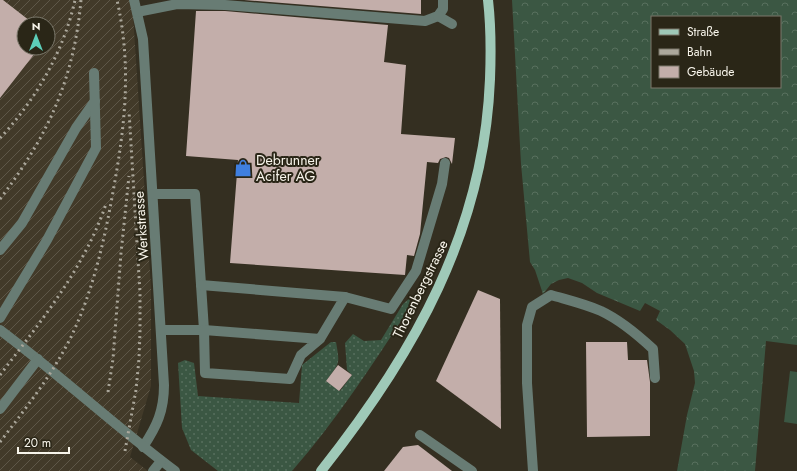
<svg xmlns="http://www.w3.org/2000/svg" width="797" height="471" viewBox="0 0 797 471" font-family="Jost,sans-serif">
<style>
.industrial{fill:url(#industrial-furrows);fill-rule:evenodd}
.grass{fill:url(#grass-dots)}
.forest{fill:url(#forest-crowns);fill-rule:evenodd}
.pitch{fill:#3b5743}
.building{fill:#c3aeaa}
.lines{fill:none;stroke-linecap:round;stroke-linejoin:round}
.minor{stroke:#687c74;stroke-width:10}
.major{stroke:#9fc9b8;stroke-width:10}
.rail{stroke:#aca89c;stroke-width:3;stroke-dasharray:2 4;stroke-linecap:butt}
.labels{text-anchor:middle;stroke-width:4;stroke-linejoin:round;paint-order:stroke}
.poi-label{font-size:14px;fill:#f8f5eb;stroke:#2a2617;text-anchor:start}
.street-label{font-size:14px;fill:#f8f5eb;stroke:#2a2617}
</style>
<defs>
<pattern id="industrial-furrows" width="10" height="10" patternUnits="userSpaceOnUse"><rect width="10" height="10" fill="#423a29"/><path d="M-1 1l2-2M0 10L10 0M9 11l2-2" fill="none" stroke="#5e5748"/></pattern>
<pattern id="grass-dots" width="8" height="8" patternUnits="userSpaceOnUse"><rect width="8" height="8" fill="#3b5743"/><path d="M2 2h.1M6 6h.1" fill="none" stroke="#58705e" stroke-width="1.8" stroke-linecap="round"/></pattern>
<pattern id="forest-crowns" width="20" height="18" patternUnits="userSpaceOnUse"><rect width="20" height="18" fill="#3b5743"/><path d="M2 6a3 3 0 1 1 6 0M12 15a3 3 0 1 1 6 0" fill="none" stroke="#58705e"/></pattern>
</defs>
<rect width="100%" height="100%" fill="#342f21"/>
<path class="industrial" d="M0 0H132L151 287V386L130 457 148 471H0ZM24 24H48V48H24Z"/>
<path class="grass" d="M410 298 409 309C372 365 336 421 292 471H218L191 450 182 428 178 363 185 360 194 363 198 396 299 403 302 365 331 342H336C340 365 340 362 326 381L340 391 352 375 347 370 345 343 353 334 364 341 381 340 403 304Z"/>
<path class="forest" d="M512 0H797V345L766 341 755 471H677L687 415 695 383 694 371 685 344 670 330 656 320 660 311 645 303 640 311 597 293 582 283 568 278 559 280 551 284 543 294 535 270 530 262 521 164ZM652 17H780V87H652Z"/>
<polygon class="pitch" points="790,371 797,372 797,424 784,422"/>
<g class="building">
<polygon points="0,0 3,0 34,24 24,24 24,48 39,48 0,98"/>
<polygon points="244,0 421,0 421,14"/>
<polygon points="196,11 225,11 388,25 384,62 406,65 401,134 455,138 452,164 449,158 446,157 440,159 438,163 427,162 420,234 414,256 407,255 405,275 230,263 238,160 186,156"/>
<polygon points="478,290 500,299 501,429 436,381"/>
<polygon points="586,342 627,342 628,360 647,360 650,382 650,436 587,437"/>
<polygon points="338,365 352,375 339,391 326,381"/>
<polygon points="418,445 452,471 384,471 403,447"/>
</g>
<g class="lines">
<g class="minor">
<path d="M134 0 143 39 164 385C164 411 157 426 143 447"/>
<polyline points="137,12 177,4 225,5 425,21 438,16 443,9 443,0"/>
<polyline points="438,16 452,24"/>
<polyline points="153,194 195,194 204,330 161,330"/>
<polyline points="0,250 22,223 76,128 95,101"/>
<polyline points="201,285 345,297 320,339 301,355 290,379 205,373 204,330 320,339"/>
<polyline points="345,297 391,309 416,271 442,184 445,163"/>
<polyline points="0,318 47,240 96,148 94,73"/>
<path d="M0 330C60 375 115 426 175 471"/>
<polyline points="0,409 38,359"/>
<polyline points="420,435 472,471"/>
<polyline points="153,471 161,461"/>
<path d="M533 471 527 383V325L532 307 551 295C568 300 585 304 601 311 618 319 639 336 653 349L655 378"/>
</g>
<path class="major" d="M321 471C414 354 484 231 490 79 491 53 491 26 488 0"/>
<g class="rail">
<path d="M0 138C35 101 64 51 75 0"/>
<path d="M0 199C48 136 74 79 81 0"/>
<path d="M0 375C41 321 84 269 106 204"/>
<polyline points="108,392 113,359 121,253 129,176"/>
<path d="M0 442C26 408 52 375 71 337 93 291 104 242 113 192 125 126 132 67 117 0"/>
<polyline points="125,451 136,390 139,359 140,332 140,293 129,111"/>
</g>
</g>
<defs>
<g id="shop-bare" transform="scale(1.38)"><path d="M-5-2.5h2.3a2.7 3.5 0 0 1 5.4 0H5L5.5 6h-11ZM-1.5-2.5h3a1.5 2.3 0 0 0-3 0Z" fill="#3f7fe0" stroke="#2a2617" stroke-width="2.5" paint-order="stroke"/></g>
</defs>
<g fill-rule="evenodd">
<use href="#shop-bare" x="243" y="168"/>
</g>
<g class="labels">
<g class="poi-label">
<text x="256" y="165">Debrunner<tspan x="256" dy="16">Acifer AG</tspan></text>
</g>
<g class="street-label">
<text transform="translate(141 226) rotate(-94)" y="5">Werkstrasse</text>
<text transform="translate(420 289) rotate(-64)" y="5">Thorenbergstrasse</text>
</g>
</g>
<rect x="651" y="16" width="130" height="72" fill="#2a2617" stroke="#7c796c"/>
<rect x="659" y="29" width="20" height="6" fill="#9fc9b8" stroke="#7c796c"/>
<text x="687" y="36" font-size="12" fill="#f8f5eb">Straße</text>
<rect x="659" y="49" width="20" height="6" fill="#aca89c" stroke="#7c796c"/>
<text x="687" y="56" font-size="12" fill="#f8f5eb">Bahn</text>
<rect x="659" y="66" width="20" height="12" fill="#c3aeaa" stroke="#7c796c"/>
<text x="687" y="76" font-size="12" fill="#f8f5eb">Gebäude</text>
<g transform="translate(36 36)"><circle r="19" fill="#2a2617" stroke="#7c796c"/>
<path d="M0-3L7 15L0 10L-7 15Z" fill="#5dceb9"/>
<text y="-6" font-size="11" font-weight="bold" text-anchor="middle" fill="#f8f5eb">N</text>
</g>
<path d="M18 447v6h51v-6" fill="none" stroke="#f8f5eb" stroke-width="2"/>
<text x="24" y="447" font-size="12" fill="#f8f5eb" stroke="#2a2617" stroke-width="3" paint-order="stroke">20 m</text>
</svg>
